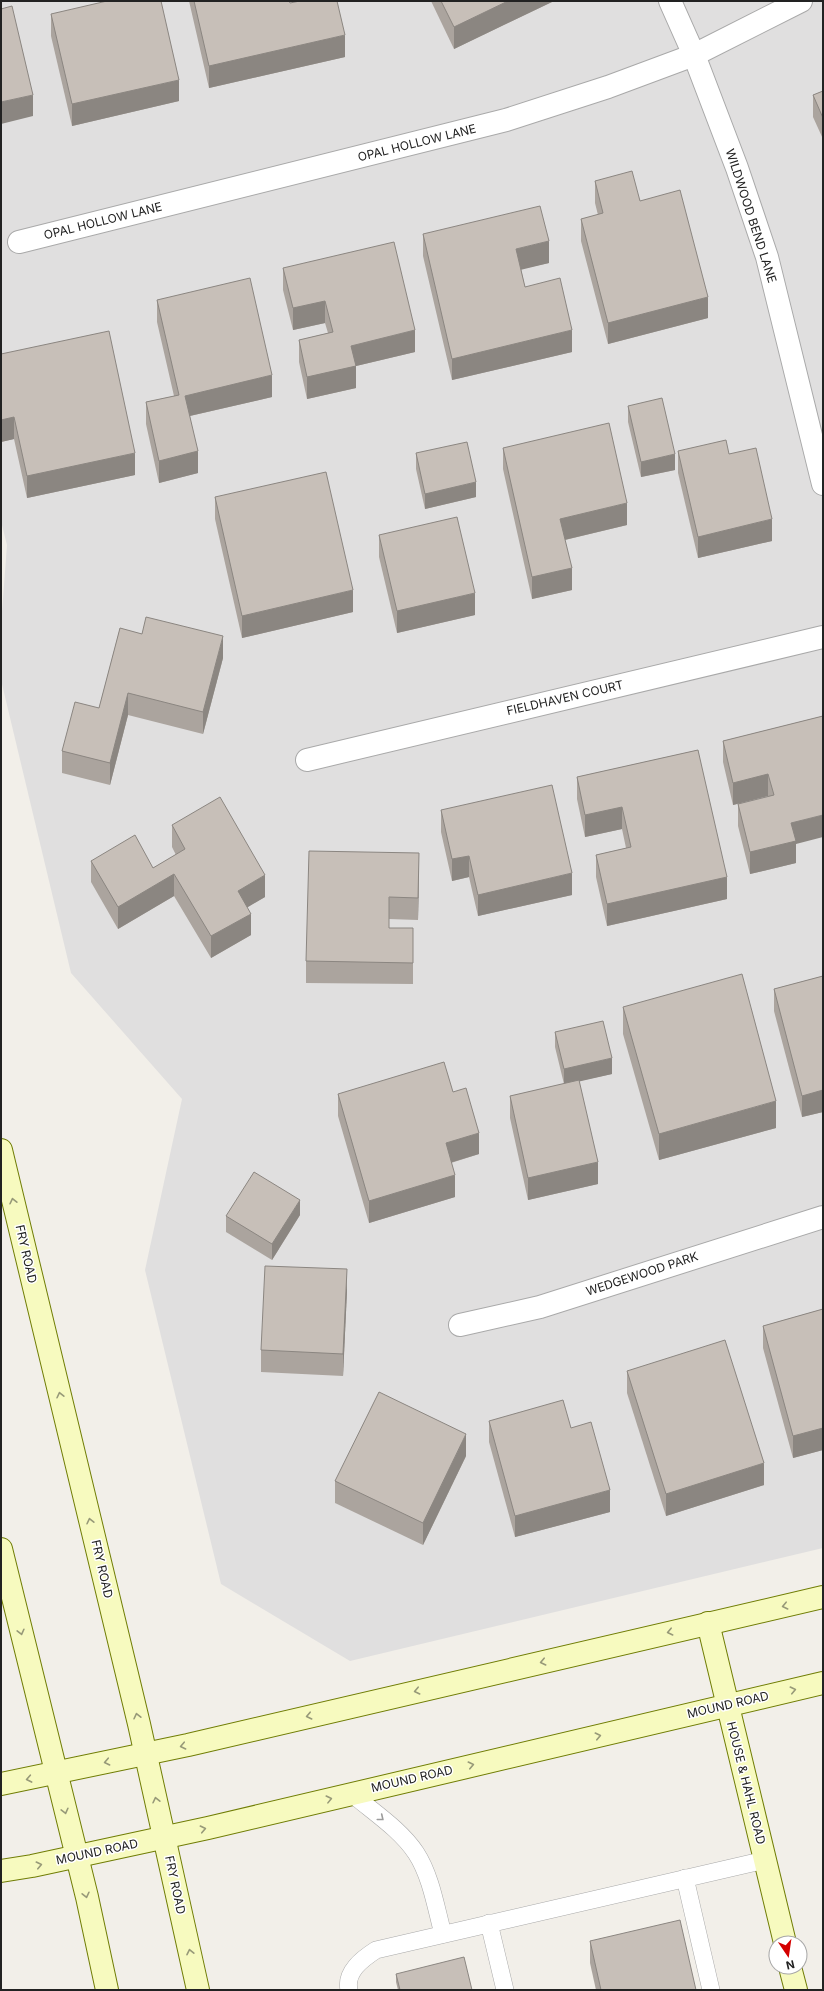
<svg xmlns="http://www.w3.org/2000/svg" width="824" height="1991" viewBox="0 0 824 1991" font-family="Inter,sans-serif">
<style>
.residential{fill:#e0dfdf}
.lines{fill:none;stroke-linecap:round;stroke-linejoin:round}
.lane-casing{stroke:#a9a9a9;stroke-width:18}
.street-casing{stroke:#a9a9a9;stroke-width:24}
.secondary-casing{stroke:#707d05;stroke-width:24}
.lane{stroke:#fff;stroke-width:17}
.street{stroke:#fff;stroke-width:22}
.secondary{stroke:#f7fabf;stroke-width:22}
.wall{fill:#aba49e}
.shaded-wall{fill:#8b8681}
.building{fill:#c7bfb8;stroke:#8b8681}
.oneway{stroke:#979978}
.oneway2{stroke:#9c9c9c}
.labels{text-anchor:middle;stroke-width:3;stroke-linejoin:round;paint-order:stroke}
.street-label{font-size:12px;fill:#222;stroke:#fff}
</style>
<rect width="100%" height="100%" fill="#f2efe9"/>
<polygon class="residential" points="1,1 823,1 823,1548 350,1661 221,1584 145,1270 182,1099 71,973 1,680 1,625 7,545 1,521"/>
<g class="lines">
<g class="lane-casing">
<g id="lane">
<path d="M351 1793C373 1812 400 1829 416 1853 431 1876 436 1908 443 1934"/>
<polyline points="685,1878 711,1990"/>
<polyline points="489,1923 505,1990"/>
<path d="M349 1990C345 1972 362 1959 376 1950L765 1860"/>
</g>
</g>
<g class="street-casing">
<g id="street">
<polyline points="670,1 694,55 737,168 767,257 823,484"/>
<polyline points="19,242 506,120 608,87 694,55 801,1"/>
<polyline points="307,760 823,637"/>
<polyline points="460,1325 540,1307 823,1217"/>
</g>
</g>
<g class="secondary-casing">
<g id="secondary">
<polyline points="1,1150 139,1724 198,1990"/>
<polyline points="1,1549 87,1897 107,1990"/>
<polyline points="708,1623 785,1943"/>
<polyline points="1,1784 188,1745 823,1597"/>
<polyline points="1,1871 32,1866 208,1828 823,1683"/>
<polyline points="790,1967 796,1990"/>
</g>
</g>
<use href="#lane" class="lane"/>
<use href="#street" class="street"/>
<use href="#secondary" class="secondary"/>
</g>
<g class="wall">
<polygon points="189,1 289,1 290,3 345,57 209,88"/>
<polygon points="431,1 554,1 454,49"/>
<polygon points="51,14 179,101 72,126 51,36"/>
<polygon points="823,91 823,139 813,117 813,95"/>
<polygon points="595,181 640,201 708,318 608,344 581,241 581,219 598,215 595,203"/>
<polygon points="423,234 549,263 521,269 525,287 572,352 452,380 423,256"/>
<polygon points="283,268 415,352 356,366 356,388 307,399 299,362 299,340 328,333 325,323 293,330 283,290"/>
<polygon points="157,300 272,397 190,416 198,473 159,483 146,424 146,402 174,396 157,322"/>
<polygon points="1,354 135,475 27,498 14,439 1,442"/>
<polygon points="628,406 675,470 641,477 628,422"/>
<polygon points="503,448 627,525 565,540 572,590 532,599 503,469"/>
<polygon points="678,451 729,454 772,541 698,558 678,473"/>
<polygon points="416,453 476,497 425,509 416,469"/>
<polygon points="215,497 353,612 242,638 215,519"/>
<polygon points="379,535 475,615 397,633 379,557"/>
<polygon points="120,628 223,658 203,734 128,715 110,785 62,773 62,751 99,708"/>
<polygon points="823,716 796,844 796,863 750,874 738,826 738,804 769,797 768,796 733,805 723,762 723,741"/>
<polygon points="698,750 727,899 607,926 596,877 596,855 626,848 622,829 585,837 577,799 577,777"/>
<polygon points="441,810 572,895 478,916 469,877 452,881 441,832"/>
<polygon points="172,825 265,897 247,907 251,935 211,958 174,896 118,929 91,882 91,861 153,868 176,855 172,847"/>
<polygon points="419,875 418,920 389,919 389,928 413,950 413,984 306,983 306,961"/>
<polygon points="823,976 823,1112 802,1117 774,1011 774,989"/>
<polygon points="623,1007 776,1128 659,1160 623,1034"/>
<polygon points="555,1032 612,1074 579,1081 598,1184 528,1200 510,1118 510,1096 564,1084 555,1047"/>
<polygon points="453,1092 479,1154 451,1163 455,1197 369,1223 338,1116 338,1094"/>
<polygon points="300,1215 272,1260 226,1232 226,1216"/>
<polygon points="347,1291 343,1376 261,1372 261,1350"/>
<polygon points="823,1309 823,1450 793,1458 763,1348 763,1326"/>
<polygon points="627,1371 764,1485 666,1516 627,1393"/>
<polygon points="489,1421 610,1512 515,1537 489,1442"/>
<polygon points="466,1456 423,1545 335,1503 335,1481"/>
<polygon points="590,1941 696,1990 596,1990 590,1963"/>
<polygon points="396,1974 472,1990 398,1990 396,1982"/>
</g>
<g class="shaded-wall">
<polygon points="508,1 554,1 454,49 454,27"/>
<polygon points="345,35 345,57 209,88 209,66"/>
<polygon points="179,80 179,101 72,126 72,104"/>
<polygon points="33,95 33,116 1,124 1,102"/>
<polygon points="549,241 549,263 516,271 516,249"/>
<polygon points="708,297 708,318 608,344 608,323"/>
<polygon points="325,301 325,323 293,330 293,308"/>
<polygon points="415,330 415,352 356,366 356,388 307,399 307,377 351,346"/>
<polygon points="572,330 572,352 452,380 452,359"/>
<polygon points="272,375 272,397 185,417 185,396"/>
<polygon points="14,417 14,439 1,442 1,420"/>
<polygon points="198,451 198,473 159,483 159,461"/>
<polygon points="135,453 135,475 27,498 27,476"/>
<polygon points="675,454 675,470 641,477 641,462"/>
<polygon points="476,482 476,497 425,509 425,494"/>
<polygon points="627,503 627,525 560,541 560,519"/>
<polygon points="772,519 772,541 698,558 698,537"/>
<polygon points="572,568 572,590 532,599 532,577"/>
<polygon points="353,590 353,612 242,638 242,616"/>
<polygon points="475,593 475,615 397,633 397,611"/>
<polygon points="223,636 223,658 203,734 203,712"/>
<polygon points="128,693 128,715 110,785 110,763"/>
<polygon points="768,774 768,796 733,805 733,783"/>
<polygon points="622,807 622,829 585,837 585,815"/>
<polygon points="823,815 823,837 796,844 796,863 750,874 750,852 791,823"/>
<polygon points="419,853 419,875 418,920 418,898"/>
<polygon points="469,856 469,877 452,881 452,859"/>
<polygon points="572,873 572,895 478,916 478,895"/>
<polygon points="174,874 174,896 118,929 118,907"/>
<polygon points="265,875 265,897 238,913 238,891"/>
<polygon points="727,877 727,899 607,926 607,904"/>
<polygon points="251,914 251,935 211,958 211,936"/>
<polygon points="612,1058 612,1074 564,1085 564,1069"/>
<polygon points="823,1090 823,1112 802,1117 802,1096"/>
<polygon points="776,1101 776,1128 659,1160 659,1134"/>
<polygon points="479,1133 479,1154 446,1164 446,1143"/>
<polygon points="598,1162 598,1184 528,1200 528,1178"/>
<polygon points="455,1175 455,1197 369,1223 369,1201"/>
<polygon points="300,1200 300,1215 272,1260 272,1244"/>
<polygon points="347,1269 347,1291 343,1376 343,1354"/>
<polygon points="823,1428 823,1450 793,1458 793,1436"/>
<polygon points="466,1434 466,1456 423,1545 423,1523"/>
<polygon points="764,1463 764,1485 666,1516 666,1494"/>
<polygon points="610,1490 610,1512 515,1537 515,1516"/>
</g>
<g class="building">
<polygon points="107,1 161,1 179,80 72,104 51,14"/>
<polygon points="194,1 289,1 290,3 300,1 337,1 345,35 209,66"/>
<polygon points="441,1 508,1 454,27"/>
<polygon points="12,6 33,95 1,102 1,9"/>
<polygon points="823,91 823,118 813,95"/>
<polygon points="632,171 640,201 680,190 708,297 608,323 581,219 603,213 595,181"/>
<polygon points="540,206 549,241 516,249 525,287 560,278 572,330 452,359 423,234"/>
<polygon points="394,242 415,330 351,346 356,366 307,377 299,340 333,332 325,301 293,308 283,268"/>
<polygon points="250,278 272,375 185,396 198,451 159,461 146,402 179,395 157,300"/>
<polygon points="109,331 135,453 27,476 14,417 1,420 1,354"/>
<polygon points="662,398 675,454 641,462 628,406"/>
<polygon points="609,423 627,503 560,519 572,568 532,577 503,448"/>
<polygon points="726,440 729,454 756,448 772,519 698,537 678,451"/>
<polygon points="467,442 476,482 425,494 416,453"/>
<polygon points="326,472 353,590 242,616 215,497"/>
<polygon points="457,517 475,593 397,611 379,535"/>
<polygon points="146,617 223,636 203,712 128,693 110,763 62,751 75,702 99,708 120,628 142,634"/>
<polygon points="823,716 823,815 791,823 796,841 750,852 738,804 774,795 768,774 733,783 723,741"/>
<polygon points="698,750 727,877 607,904 596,855 631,847 622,807 585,815 577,777"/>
<polygon points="552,785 572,873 478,895 469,856 452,859 441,810"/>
<polygon points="220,797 265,875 238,891 251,914 211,936 174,874 118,907 91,861 135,835 153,868 185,849 172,825"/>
<polygon points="309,851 419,853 418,898 389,897 389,928 413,928 413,963 306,961"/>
<polygon points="742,974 776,1101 659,1134 623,1007"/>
<polygon points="823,976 823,1090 802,1096 774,989"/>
<polygon points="603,1021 612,1058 564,1069 555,1032"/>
<polygon points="444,1062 453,1092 466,1088 479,1133 446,1143 455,1175 369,1201 338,1094"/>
<polygon points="579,1080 598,1162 528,1178 510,1096"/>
<polygon points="254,1172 300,1200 272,1244 226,1216"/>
<polygon points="265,1266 347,1269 343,1354 261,1350"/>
<polygon points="823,1309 823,1428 793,1436 763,1326"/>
<polygon points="725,1340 764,1463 666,1494 627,1371"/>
<polygon points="379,1392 466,1434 423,1523 335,1481"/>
<polygon points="563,1400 571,1428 591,1422 610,1490 515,1516 489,1421"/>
<polygon points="680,1920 696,1990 601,1990 590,1941"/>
<polygon points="464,1957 472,1990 400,1990 396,1974"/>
</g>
<defs><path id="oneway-chevron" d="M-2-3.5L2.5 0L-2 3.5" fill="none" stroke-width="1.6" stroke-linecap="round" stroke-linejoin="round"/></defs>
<g class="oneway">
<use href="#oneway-chevron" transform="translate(13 1201) rotate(-103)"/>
<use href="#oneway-chevron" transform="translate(60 1395) rotate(-103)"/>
<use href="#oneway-chevron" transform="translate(90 1521) rotate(-103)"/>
<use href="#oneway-chevron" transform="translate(785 1606) rotate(167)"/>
<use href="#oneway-chevron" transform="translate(21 1632) rotate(76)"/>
<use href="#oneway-chevron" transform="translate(670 1632) rotate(167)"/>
<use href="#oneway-chevron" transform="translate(543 1662) rotate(167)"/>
<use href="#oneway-chevron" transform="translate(793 1690) rotate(-13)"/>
<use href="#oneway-chevron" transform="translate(417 1691) rotate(167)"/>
<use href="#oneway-chevron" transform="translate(137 1716) rotate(-103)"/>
<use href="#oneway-chevron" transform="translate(309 1716) rotate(167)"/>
<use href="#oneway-chevron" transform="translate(598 1736) rotate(-13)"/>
<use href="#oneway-chevron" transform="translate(183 1746) rotate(168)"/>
<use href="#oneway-chevron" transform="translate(107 1762) rotate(168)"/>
<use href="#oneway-chevron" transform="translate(471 1765) rotate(-13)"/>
<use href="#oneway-chevron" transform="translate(29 1779) rotate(169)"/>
<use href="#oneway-chevron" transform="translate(329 1799) rotate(-14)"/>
<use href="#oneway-chevron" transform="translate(156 1800) rotate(-103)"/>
<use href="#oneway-chevron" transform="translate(65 1811) rotate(76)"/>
<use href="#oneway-chevron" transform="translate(203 1829) rotate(-12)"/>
<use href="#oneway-chevron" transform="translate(39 1865) rotate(-13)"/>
<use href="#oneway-chevron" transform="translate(86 1895) rotate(77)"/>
<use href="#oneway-chevron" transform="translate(190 1952) rotate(-102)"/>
</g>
<use class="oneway2" href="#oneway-chevron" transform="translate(381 1818) rotate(39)"/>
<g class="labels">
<g class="street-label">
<text transform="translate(417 143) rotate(-14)" y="4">OPAL HOLLOW LANE</text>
<text transform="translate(751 216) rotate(72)" y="4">WILDWOOD BEND LANE</text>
<text transform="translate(103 221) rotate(-14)" y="4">OPAL HOLLOW LANE</text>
<text transform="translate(565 698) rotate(-13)" y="4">FIELDHAVEN COURT</text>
<text transform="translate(26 1254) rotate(77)" y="4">FRY ROAD</text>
<text transform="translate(642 1274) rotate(-18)" y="4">WEDGEWOOD PARK</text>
<text transform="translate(102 1569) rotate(77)" y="4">FRY ROAD</text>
<text transform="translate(728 1705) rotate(-13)" y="4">MOUND ROAD</text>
<text transform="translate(412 1779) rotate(-13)" y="4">MOUND ROAD</text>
<text transform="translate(746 1783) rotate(76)" y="4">HOUSE &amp; HAHL ROAD</text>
<text transform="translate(97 1852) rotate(-12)" y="4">MOUND ROAD</text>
<text transform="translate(175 1885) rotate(78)" y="4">FRY ROAD</text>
</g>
</g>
<rect width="824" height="1991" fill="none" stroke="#222222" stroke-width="4"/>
<g transform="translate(788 1955) rotate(167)"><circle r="19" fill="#ffffff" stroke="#a7a7a7"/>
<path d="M0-3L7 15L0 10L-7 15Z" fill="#d40000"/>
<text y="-6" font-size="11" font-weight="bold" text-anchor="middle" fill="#222222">N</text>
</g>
</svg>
